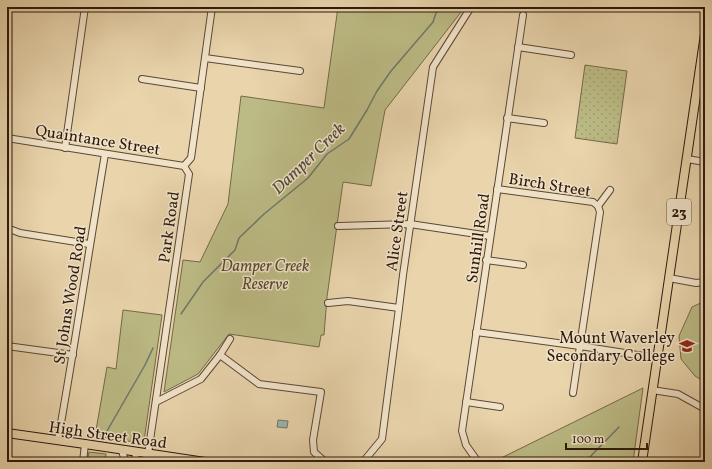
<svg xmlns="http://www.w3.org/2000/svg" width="712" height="469" viewBox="0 0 712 469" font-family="Vollkorn,serif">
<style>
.grass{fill:url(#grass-dots);stroke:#746a49}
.park{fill:#bcbb85;stroke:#746a49}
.water{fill:#99b7b0;stroke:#6d786f}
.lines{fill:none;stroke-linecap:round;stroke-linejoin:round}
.stream{stroke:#6d786f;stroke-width:1.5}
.minor-casing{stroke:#5a4835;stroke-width:8}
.major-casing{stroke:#2b190d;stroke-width:10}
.minor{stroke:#f1e3c9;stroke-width:6}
.major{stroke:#e9d4ac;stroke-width:8}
.labels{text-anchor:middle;stroke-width:3;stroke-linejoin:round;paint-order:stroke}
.shield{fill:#f1e3c9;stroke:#665645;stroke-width:1}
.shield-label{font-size:15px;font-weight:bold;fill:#2b190d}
.street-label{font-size:16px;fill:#2b190d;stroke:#f1e3c9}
.park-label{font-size:16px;font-style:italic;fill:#564a31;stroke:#f1e3c9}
.poi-label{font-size:16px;fill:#2b190d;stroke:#f1e3c9;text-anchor:end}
.water-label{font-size:17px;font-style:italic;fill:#4c483e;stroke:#f1e3c9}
</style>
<defs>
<pattern id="grass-dots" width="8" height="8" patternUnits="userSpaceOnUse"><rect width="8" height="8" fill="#bcbb85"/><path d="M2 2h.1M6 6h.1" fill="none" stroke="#a2a072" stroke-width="1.8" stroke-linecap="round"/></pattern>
</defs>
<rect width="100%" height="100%" fill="#e9d4ac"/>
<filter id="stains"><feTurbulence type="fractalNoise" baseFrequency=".005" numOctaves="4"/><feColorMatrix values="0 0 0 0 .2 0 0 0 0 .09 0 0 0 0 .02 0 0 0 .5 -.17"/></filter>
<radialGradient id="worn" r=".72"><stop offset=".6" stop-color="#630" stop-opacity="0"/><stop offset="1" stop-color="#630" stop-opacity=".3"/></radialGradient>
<polygon class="grass" points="585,65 627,71 617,144 575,138"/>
<g class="park">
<polygon points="338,7 465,7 385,110 371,186 343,182 327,297 324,335 321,335 319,347 229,334 198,374 164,392 183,260 200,262 228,204 241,96 324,108"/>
<polygon points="705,301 705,382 695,376 681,359 679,336 692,307"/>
<polygon points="123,310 162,315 144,441 141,443 95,436 107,367 116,369"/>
<polygon points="643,388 633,462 493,462"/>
<polygon points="89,452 106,454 105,462 87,462"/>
</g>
<polygon class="water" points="278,420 288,421 287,428 277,427"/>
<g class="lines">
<g class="stream">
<polyline points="181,314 203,282 235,250 239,238 264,214 308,178 327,154 349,139 367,110 377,91 391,71 433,22 438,7"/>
<polyline points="107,431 145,365 153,348"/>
<polyline points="585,462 619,427"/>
</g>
<g class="minor-casing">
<g id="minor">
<polyline points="300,7 309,8"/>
<polyline points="518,47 571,55"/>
<polyline points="205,58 300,71"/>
<polyline points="142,79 201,88"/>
<polyline points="507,118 544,123"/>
<polyline points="7,138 184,166"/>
<polyline points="65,148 85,7"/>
<polyline points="687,159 705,162"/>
<polyline points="497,189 593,202 598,206"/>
<polyline points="598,206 610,190"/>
<polyline points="338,226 410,224 490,236"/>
<polyline points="7,228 20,233 89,244"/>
<polyline points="486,260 523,265"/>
<polyline points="669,278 696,283 705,282"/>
<polyline points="328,303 348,301 399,308"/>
<polyline points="476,332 580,346 657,358"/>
<polyline points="7,346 73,355"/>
<polyline points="220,355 259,384 321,392 313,440 314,452 323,460 326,462"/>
<polyline points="652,390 678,394 705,409"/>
<polyline points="573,393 600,212 598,206"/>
<polyline points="156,402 201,379 220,355 230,339"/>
<polyline points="466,402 500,407"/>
<path d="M58 440C75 345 89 249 105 154"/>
<polyline points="122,450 125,462"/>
<polyline points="148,454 189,174 184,166 191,158 212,7"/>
<polyline points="83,462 85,444"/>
<polyline points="135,462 136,452"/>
<polyline points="363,462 382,439 399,308 403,275 433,67 471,7"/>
<polyline points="478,462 466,445 462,431 523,15"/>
</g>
</g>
<g class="major-casing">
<g id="major">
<polyline points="7,433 85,444 205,462"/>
<polyline points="642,462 705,34"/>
</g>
</g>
<use href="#minor" class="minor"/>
<use href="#major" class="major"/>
</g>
<defs>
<g id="school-bare" transform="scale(1.2)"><path d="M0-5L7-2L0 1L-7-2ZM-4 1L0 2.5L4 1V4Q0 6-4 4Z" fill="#8f2418" stroke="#f1e3c9" stroke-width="2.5" paint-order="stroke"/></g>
</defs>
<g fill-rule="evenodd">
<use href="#school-bare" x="687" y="346"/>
</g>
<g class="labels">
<rect class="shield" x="667" y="199" width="24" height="26" rx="3"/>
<g class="shield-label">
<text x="679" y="217">23</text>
</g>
<g class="street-label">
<text transform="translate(98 139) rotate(9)" y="6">Quaintance Street</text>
<text transform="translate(550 184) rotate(9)" y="6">Birch Street</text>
<text transform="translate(168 227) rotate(-82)" y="6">Park Road</text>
<text transform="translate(396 231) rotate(-82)" y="6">Alice Street</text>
<text transform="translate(477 238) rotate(-82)" y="6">Sunhill Road</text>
<text transform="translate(69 295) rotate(-81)" y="6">St Johns Wood Road</text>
<text transform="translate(108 434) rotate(8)" y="6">High Street Road</text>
</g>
<g class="park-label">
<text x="265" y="271">Damper Creek<tspan x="265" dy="18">Reserve</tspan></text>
</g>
<g class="poi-label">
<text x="675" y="343">Mount Waverley<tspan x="675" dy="18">Secondary College</tspan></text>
</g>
<g class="water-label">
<text transform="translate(308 158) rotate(-44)" y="6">Damper Creek</text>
</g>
</g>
<rect width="712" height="469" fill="none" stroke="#e9d4ac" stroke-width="24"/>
<rect x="8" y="8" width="696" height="453" fill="none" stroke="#2b190d" stroke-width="2"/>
<rect x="12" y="12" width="688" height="445" fill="none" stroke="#2b190d"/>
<path d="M566 443v6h81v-6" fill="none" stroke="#2b190d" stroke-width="2"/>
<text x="572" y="443" font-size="12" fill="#2b190d" stroke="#f1e3c9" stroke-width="3" paint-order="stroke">100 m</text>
<rect width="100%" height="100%" filter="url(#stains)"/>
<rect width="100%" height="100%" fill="url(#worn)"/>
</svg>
